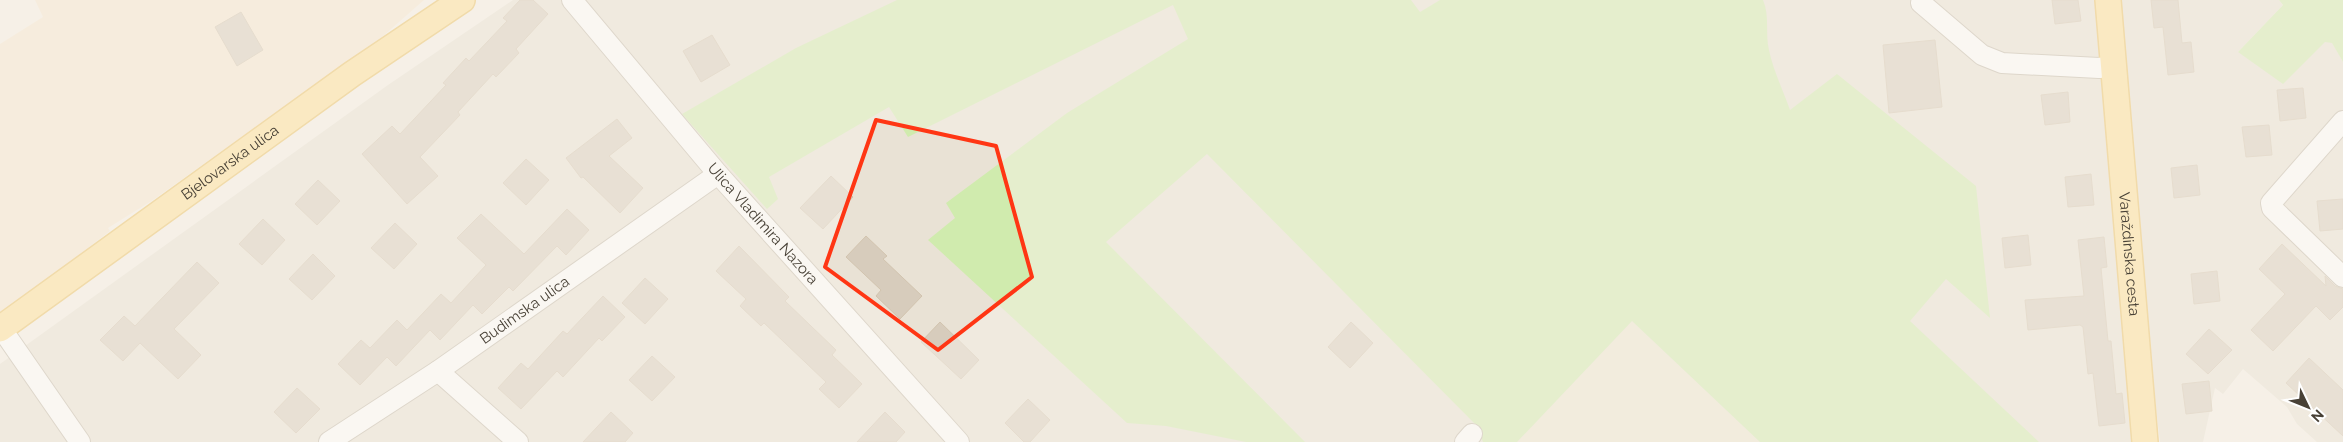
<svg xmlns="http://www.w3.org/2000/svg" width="2343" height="442" viewBox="0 0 2343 442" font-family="Raleway,sans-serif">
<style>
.residential{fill:#e9e2d5}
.commercial{fill:#f7e7d1}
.education{fill:#eee6d0}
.green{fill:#d0ebae}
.building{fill:#d7ccbc;stroke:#d2c4af}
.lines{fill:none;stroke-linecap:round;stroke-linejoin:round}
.minor-casing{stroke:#c1b8a9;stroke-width:22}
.major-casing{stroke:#ebc05f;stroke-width:28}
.minor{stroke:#fff;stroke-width:20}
.major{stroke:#ffe196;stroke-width:25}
.marked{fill:none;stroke:#ff3614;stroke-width:4;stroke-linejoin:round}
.labels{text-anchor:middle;stroke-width:4.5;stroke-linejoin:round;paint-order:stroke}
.street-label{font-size:15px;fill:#484136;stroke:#fff}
</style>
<rect width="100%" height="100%" fill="#f5f0e7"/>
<g class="residential">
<polygon points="513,0 2098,0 2133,442 0,442 0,364 388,85"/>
<polygon points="2121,0 2279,0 2283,5 2238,52 2325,41 2332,42 2343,62 2343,442 2317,442 2297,424 2287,407 2243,369 2223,394 2215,388 2203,442 2160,442 2150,357"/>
</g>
<polygon class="commercial" points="35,0 424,0 382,37 153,200 108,228 110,231 0,315 0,44 43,17"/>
<polygon class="education" points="1632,321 1760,442 1517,442"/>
<g class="green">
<path d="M897 0H1411L1420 12 1440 0H1763C1770 16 1765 33 1769 50 1773 70 1783 90 1790 110L1837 74 1976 186 1990 318 1946 279 1910 321 2039 442H1760L1632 321 1517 442H1483L1477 426 1207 154 1106 242 1305 442H1246L1166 426 1127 423 928 240 955 218 946 203 1067 113 1188 39 1173 5 908 137 889 107 769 177 778 199 767 209 682 114 796 48Z"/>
<polygon points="2279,0 2343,0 2343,62 2332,43 2325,42 2283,84 2238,52 2283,5"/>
</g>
<g class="building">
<polygon points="520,0 533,0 548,14 516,49 519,53 496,77 493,74 458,112 460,115 420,157 438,176 407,204 362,154 392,126 400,134 446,85 443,83 466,58 469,61 507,21 503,18"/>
<polygon points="2052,0 2078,0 2081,21 2055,24"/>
<polygon points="2151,0 2178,0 2182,43 2191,42 2194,72 2168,75 2163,27 2154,28"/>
<polygon points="241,12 263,50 237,66 215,27"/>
<polygon points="712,35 730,65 701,82 683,51"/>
<polygon points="1935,40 1942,107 1889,113 1883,45"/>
<polygon points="2303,88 2306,118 2280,121 2277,90"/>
<polygon points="2068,92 2070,122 2045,125 2041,95"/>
<polygon points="617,119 632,138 609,156 643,188 620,213 583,177 581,178 566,158"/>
<polygon points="2269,125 2272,155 2246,157 2242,127"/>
<polygon points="526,159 549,180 526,205 503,183"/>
<polygon points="2197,165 2200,195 2174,198 2171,168"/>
<polygon points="2091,174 2094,205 2068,207 2065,177"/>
<polygon points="831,176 853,197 823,229 800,208"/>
<polygon points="318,180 340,201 317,225 295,204"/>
<polygon points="2343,199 2343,229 2320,231 2317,201"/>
<polygon points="567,209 589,230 566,255 557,246 513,291 509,287 482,314 473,305 440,340 430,330 396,366 387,357 360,385 338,364 361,340 370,348 397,320 407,330 441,294 451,303 486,265 457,238 481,214 524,254"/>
<polygon points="263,219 285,240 262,265 239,244"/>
<polygon points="395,223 417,244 394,269 371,248"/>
<polygon points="2028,235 2031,265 2005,268 2002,238"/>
<polygon points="866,236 887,256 883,259 922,296 900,319 876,296 881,290 846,257"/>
<polygon points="2104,237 2107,267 2101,268 2108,341 2111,341 2116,394 2122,393 2125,423 2099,426 2093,373 2088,374 2083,327 2080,325 2028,330 2025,300 2084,296 2078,240"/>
<polygon points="2282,244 2326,286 2325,276 2335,286 2343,289 2343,307 2330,320 2316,306 2273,351 2251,330 2285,294 2259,269"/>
<polygon points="739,246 789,297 785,301 836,350 832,355 862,384 839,408 819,389 826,382 764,323 761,326 740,306 746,299 716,271"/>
<polygon points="313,254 335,276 312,300 289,279"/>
<polygon points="197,262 219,283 174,329 201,355 178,379 140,343 123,361 100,340 124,316 135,326"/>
<polygon points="2217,271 2220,301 2194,304 2191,274"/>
<polygon points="645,278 668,299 645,324 622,303"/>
<polygon points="603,296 625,317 602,341 599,338 563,377 557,371 521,409 498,388 521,363 528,369 563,331 567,334"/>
<polygon points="940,322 979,360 961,379 921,342"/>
<polygon points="1351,322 1373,343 1350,368 1328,347"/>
<polygon points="2209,329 2232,350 2208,374 2186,354"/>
<polygon points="652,356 675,377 652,401 629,380"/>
<polygon points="2309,358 2343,390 2343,436 2286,383"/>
<polygon points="2209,381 2212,411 2186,414 2182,384"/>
<polygon points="297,388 320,409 296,433 274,412"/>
<polygon points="1028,399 1050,420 1030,442 1024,442 1005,423"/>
<polygon points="611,412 633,433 625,442 583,442"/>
<polygon points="885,412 905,432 896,442 857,442"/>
</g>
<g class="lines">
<g class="minor-casing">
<g id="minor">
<path id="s1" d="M572 0 718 174 959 442"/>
<polyline points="1921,3 1982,55 2002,63 2099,68 2113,66"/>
<polyline points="2343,121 2271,203 2272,208 2343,277"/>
<polyline points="1,328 80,442"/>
<polyline points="438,371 518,442"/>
<path id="s2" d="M329 442 438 371 718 174"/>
<polyline points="1465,442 1472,434"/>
</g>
</g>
<g class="major-casing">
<g id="major">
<path id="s3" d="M2108 0 2145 442"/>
<path id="s4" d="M0 329 352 74 462 0"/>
</g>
</g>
<use href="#minor" class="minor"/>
<use href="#major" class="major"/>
</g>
<path d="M0 0H2343V442H0ZM876 120 996 146 1032 277 938 350 825 267Z" fill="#f5f0e7" fill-opacity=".55" fill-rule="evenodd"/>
<path class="marked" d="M876 120 996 146 1032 277 938 350 825 267Z"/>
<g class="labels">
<g class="street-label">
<text dy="5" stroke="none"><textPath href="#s4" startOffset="284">Bjelovarska ulica</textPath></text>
<text dy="5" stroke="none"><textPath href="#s1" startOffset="294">Ulica Vladimira Nazora</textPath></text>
<text dy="5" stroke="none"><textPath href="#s3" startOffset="255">Varaždinska cesta</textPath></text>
<text dy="5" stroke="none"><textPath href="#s2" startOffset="236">Budimska ulica</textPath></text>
</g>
</g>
<g transform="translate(2308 407) rotate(133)" stroke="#ffffff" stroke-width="4" paint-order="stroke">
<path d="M0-4L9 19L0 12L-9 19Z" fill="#484136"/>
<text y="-8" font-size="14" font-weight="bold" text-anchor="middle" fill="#484136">N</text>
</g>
</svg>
